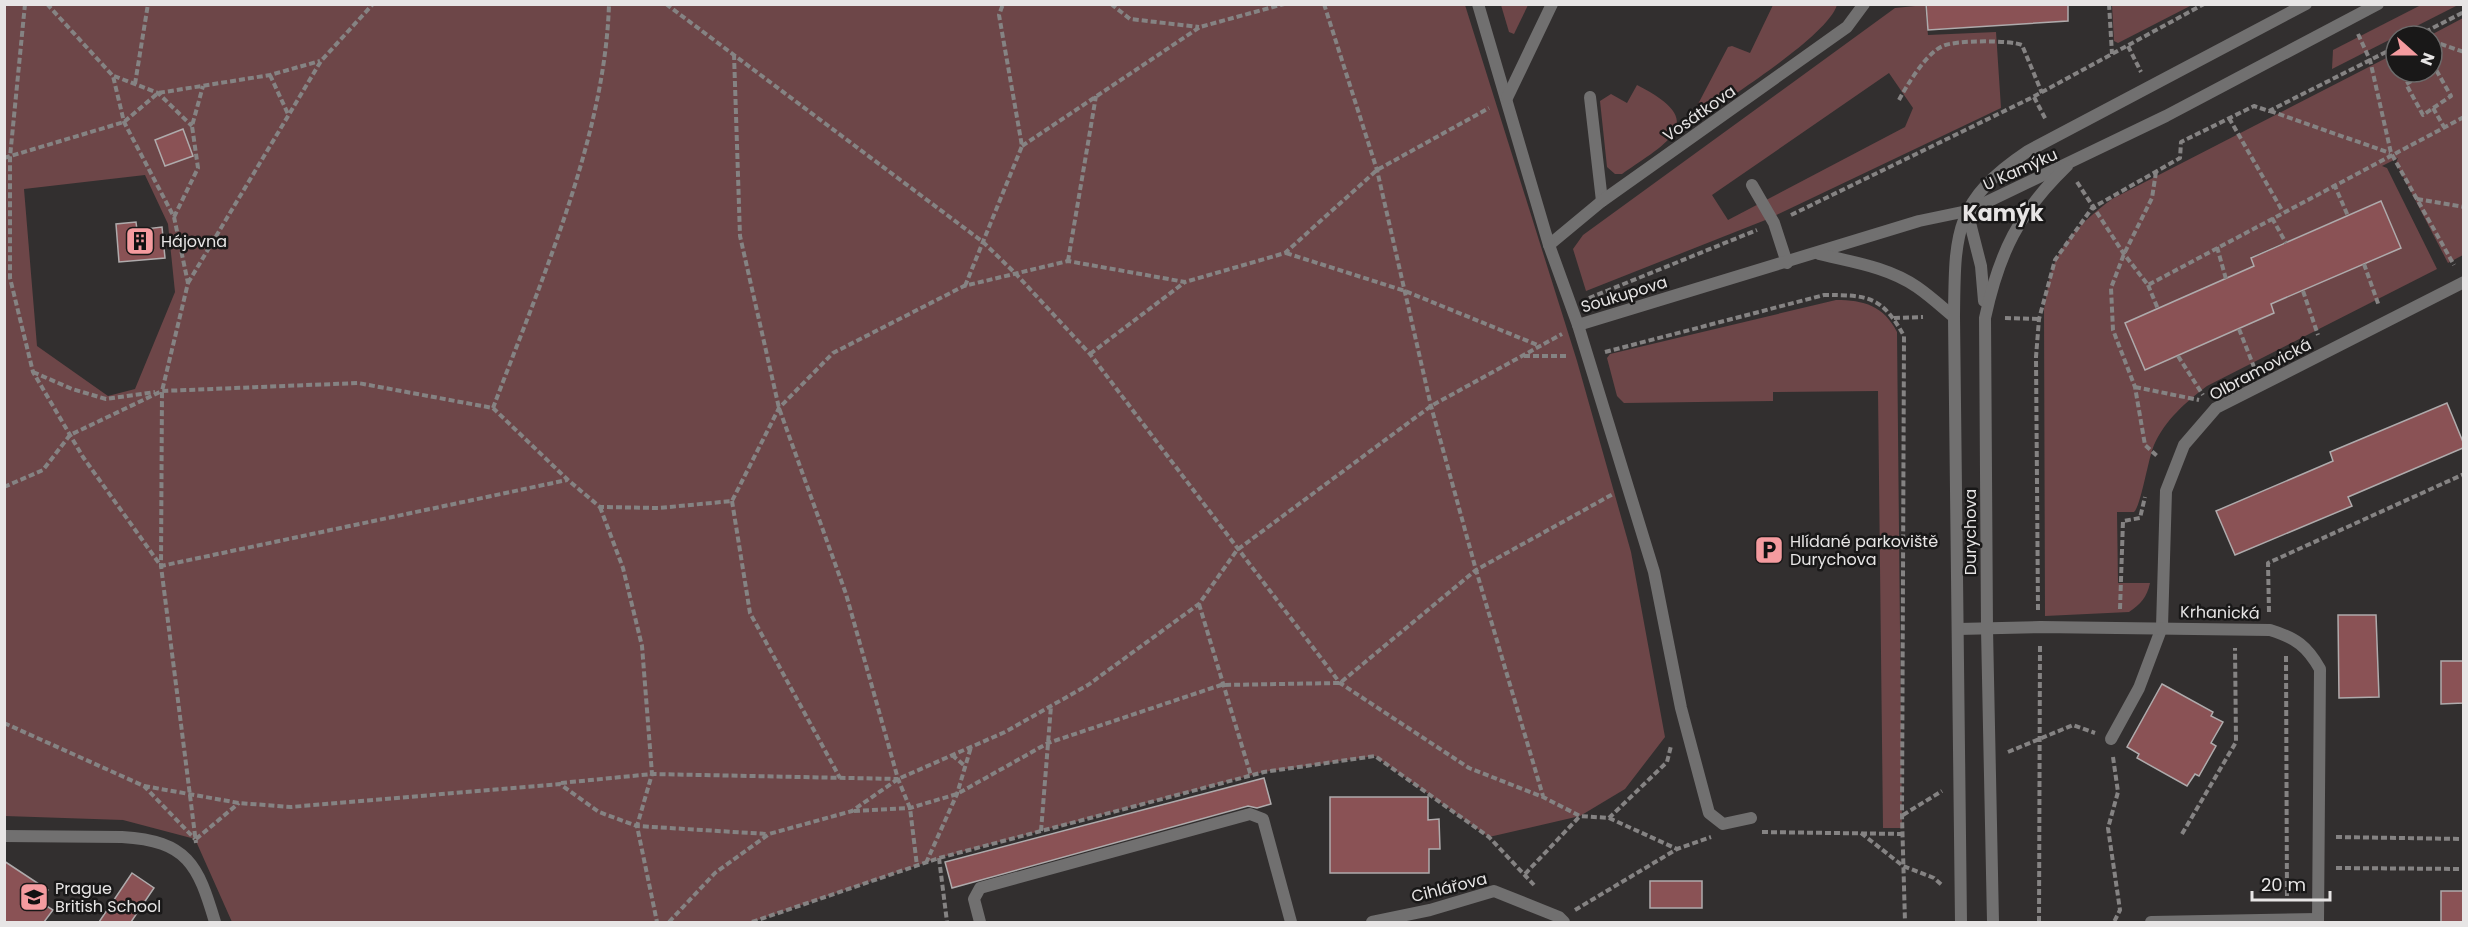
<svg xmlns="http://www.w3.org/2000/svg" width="2468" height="927" viewBox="0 0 2468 927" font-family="Poppins,sans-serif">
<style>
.green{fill:#6d4648;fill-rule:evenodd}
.building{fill:#8a5255;stroke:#afabac;stroke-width:1.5}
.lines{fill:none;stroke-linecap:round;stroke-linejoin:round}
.path{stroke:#858383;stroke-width:4;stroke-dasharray:6 3;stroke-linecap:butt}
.service{stroke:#717070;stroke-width:12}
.minor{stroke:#717070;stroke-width:12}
.tertiary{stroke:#717070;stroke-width:12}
.labels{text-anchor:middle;stroke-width:5;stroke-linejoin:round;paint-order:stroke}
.street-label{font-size:16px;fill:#e7e5e5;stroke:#191818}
.poi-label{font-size:16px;fill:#e7e5e5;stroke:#191818;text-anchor:start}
.district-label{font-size:22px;font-weight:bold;fill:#e7e5e5;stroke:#191818}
</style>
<rect width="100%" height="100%" fill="#322f2f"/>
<g class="green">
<path d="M5 5H1465L1577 361 1631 552 1665 737 1625 789 1580 816 1489 837 1375 756 1264 772 939 858 752 922H232L195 839 123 820 5 816ZM183 129 193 156 166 166 156 140ZM145 175 168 224 175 292 135 389 108 396 37 346 24 189Z"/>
<polygon points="1501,5 1528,5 1514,34 1509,32"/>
<path d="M1773 5H1837C1827 36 1735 93 1705 115L1699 114 1697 106 1728 47 1732 46 1750 53Z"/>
<path d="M1925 5 1928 35 1996 32 2001 108 1768 219 1586 291 1573 249 1583 235 1895 8ZM1889 73 1913 108 1905 127 1728 220 1712 195Z"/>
<polygon points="2112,5 2112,4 2192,5 2118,43 2114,41"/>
<polygon points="2421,5 2458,5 2332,69 2333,50"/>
<path d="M2463 18V255L2448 263 2396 163 2398 158 2382 166 2387 168 2437 269 2207 386C2186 402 2165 420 2154 445 2148 459 2141 506 2134 512H2117L2118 583H2150C2147 597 2141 604 2129 612L2045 616 2044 309C2047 295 2048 280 2053 267 2063 239 2090 215 2112 199L2396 53V72H2432V36H2429ZM2381 201 2401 248 2271 304 2274 313 2145 369 2125 323 2254 266 2251 257Z"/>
<path d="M1637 85C1711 122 1668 142 1622 174H1615L1607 167 1600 101 1611 94 1627 103Z"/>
<path d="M1836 300C1864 300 1884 306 1897 332L1902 828H1883L1878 391 1773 392V401L1624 403 1617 396 1607 358 1610 354Z"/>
</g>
<g class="building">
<polygon points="1926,4 2068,4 2068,21 1928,30"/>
<polygon points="183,129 193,156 165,166 155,140"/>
<polygon points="2381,201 2401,248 2271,304 2274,313 2145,370 2125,323 2254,266 2251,258"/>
<polygon points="136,222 137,230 162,227 165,258 119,262 116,224"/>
<polygon points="2447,403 2463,442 2463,448 2348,497 2352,506 2235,555 2216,511 2333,461 2330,452"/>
<polygon points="2338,615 2376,615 2379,697 2339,698"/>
<polygon points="2441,661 2463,661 2463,703 2441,704"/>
<polygon points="2162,684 2213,712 2211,716 2223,722 2211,743 2216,746 2199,776 2195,774 2187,786 2137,758 2139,754 2127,747"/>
<polygon points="1264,778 1271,804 1257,808 1248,806 952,888 945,862"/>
<polygon points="1330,797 1428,797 1428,820 1439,819 1440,849 1429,849 1429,873 1330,873"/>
<polygon points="4,861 48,890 40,902 53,910 44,922 4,922"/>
<polygon points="132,873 154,888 131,922 99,922"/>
<rect x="1650" y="881" width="52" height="27"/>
<rect x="2441" y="891" width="22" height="31"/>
</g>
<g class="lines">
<g class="path">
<polyline points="25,4 10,157 10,278 33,372 83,457 161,566 567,480"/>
<polyline points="47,4 113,76 124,122 174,217 188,283 162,391 161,566 196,843"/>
<polyline points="666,4 983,242 1016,274 1090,354 1340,683 1469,768 1543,797 1580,816 1609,818 1667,762 1671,746"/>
<polyline points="1111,4 1130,19 1199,27"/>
<polyline points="1324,4 1377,170 1431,406 1476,570 1543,796"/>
<polyline points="2109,4 2112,54"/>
<polyline points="2358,34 2370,60 2391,153 2454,265"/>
<polyline points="2417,36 2464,12"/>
<polyline points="2432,41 2464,52"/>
<polyline points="2128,46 2141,72"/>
<polyline points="734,54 740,236 779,408 846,594 898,779 910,808 917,866"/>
<polyline points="2427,72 2406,84 2423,115 2451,96 2435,68 2432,69"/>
<polyline points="270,75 288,114"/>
<polyline points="114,76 158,93 192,126"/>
<polyline points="135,84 148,4"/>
<polyline points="2034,97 2046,120"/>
<path d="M1899 100C1907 85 1927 52 1943 46 1955 40 2010 40 2022 45L2042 93"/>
<polyline points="2433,108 2444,127"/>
<polyline points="2270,111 2390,153"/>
<polyline points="2229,118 2283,212"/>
<polyline points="1022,146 1200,27 1284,4"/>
<polyline points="4,158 124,122 158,93 270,75 320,61"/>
<polyline points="2156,172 2152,198 2124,254 2111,288 2113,330 2135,387 2145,445 2157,456"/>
<polyline points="2077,182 2124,254 2148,285 2464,117"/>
<polyline points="2334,184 2348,216"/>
<polyline points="2417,199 2464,207"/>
<polyline points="1791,215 2031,98 2204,4"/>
<polyline points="174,217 198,168 192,126 203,86"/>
<polyline points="2272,218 2286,243"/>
<polyline points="2217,247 2226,279"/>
<polyline points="1286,253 1405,291 1540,346"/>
<polyline points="1068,261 1096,96"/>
<polyline points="2364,264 2379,306"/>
<polyline points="188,283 321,61 373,4"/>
<polyline points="2148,285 2158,309"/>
<polyline points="965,286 1022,146 999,15 1003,4"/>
<polyline points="2303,291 2318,335"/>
<polyline points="1589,298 1757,230"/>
<polyline points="1894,318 1923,317"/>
<polyline points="2005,318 2039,319"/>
<polyline points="2239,329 2254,367"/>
<path d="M1605 352 1824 295C1868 295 1882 296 1904 336L1902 816 1905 922"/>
<polyline points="1090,354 1185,282"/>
<polyline points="1524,356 1568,356"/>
<polyline points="2178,356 2203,395"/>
<polyline points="33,372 72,389 106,399 155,392"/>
<polyline points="2135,387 2199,400"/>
<path d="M493 408C540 283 605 138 609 4"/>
<polyline points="4,487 43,470 70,435 162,391 358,383 493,408 568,480 600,507 659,508 732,501 779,408 833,353 964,286 1068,261 1185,282 1285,253 1377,170 1489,108"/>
<polyline points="732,501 750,613 840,778"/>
<polyline points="600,507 623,568 642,646 652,774 637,826 657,922"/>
<polyline points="1199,604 1251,776"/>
<polyline points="2120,609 2123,521 2140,518 2145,497"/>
<polyline points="2038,610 2036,357 2039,319 2055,260 2092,208 2180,158 2181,142 2254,106 2269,111 2396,47"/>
<polyline points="2269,612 2268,563 2464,474"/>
<polyline points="2286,656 2287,901"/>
<polyline points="4,723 144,786 195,839"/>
<polyline points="2008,752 2073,725 2095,733"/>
<polyline points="952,755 965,766"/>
<polyline points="2113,757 2118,792 2108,828 2120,910 2114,922"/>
<polyline points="561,783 652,774 898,779"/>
<polyline points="144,786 239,803 291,807 560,784 599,812 637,826 767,834"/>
<polyline points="854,811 910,808 957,794 1048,743 1221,685 1340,683 1476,570 1613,494"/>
<polyline points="1903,815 1942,791"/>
<polyline points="1609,818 1677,849"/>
<polyline points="1041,831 1051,706"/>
<polyline points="1762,832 1903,834"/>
<polyline points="1861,833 1903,866 1934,878 1942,885"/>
<polyline points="2182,834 2236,742 2235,648"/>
<polyline points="2336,837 2464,839"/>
<polyline points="196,839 239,803"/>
<polyline points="939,858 947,922"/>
<polyline points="926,863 957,794 971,747"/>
<polyline points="2336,868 2464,869"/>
<polyline points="1525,874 1580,816"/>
<polyline points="1575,910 1677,849 1711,837"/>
<polyline points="669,922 715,873 769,834 852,811 898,779 1005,732 1088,685 1199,604 1237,550 1431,406 1562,334"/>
<polyline points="752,922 939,858 1264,772 1375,756 1489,837 1534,885"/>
<polyline points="2039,922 2040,645"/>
</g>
<g class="service">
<polyline points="1590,97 1602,201"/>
<polyline points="1752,185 1774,223 1787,263"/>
<polyline points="1549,245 1602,201 1847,27 1864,4"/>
<polyline points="1578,325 1654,572 1681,708 1709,813 1723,824 1751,818"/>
<polyline points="2111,739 2139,688 2162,627"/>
<path d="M4 836 122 837C188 841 198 865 215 922"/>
<polyline points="980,922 974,899 980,888 1250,814 1263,819 1291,922"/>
</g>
<g class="minor">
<polyline points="1478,4 1549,245 1578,325 1919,221 1967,211"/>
<polyline points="1507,98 1552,4"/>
<path d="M1819 254C1852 262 1888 267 1917 287 1930 296 1942 307 1954 317"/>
<polyline points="2162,627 2166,491 2184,445 2216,408 2464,282"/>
<path d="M1958 629 2040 627 2270 630C2296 638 2307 646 2320 669L2318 922"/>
<polyline points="1372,922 1430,910 1494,891 1559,917 1564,922"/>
<polyline points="2151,922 2318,919"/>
</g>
<g class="tertiary">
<polyline points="1967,211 1981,266 1984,301"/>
<polyline points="1968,211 2166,116 2378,4"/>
<path d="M1961 922 1954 317C1955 234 1953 201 2028 151L2306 4"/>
<path d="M1993 922 1987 629 1985 318C1999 253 2019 212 2067 166"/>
</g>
</g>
<defs>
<g id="building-square" transform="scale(1.5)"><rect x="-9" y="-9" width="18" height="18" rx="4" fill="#f49b9f" stroke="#191818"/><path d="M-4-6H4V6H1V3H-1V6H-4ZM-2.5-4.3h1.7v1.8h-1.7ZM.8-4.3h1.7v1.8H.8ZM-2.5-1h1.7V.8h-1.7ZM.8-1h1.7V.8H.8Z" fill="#111"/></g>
<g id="parking-square" transform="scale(1.5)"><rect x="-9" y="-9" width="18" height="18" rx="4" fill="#f49b9f" stroke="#191818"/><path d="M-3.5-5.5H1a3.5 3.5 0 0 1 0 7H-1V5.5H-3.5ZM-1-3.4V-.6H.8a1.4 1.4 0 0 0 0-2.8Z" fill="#111"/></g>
<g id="school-square" transform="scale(1.5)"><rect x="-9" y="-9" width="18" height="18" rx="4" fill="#f49b9f" stroke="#191818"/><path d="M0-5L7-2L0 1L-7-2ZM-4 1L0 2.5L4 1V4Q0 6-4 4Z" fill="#111"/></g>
</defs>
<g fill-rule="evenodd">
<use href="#building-square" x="140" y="241"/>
<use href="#parking-square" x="1769" y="550"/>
<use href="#school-square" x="34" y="897"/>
</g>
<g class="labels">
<g class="street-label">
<text transform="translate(1699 113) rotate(-35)" y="6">Vosátkova</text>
<text transform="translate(2020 169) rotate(-24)" y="6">U Kamýku</text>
<text transform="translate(1624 294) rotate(-17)" y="6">Soukupova</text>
<text transform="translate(2260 369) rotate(-28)" y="6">Olbramovická</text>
<text transform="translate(1970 532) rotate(-90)" y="6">Durychova</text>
<text transform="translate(2220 612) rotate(1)" y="6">Krhanická</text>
<text transform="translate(1449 887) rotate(-14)" y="6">Cihlářova</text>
</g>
<g class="poi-label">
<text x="161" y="247">Hájovna</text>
<text x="1790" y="547">Hlídané parkoviště<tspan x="1790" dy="18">Durychova</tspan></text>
<text x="55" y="894">Prague<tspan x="55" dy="18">British School</tspan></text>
</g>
<g class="district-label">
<text x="2003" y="221">Kamýk</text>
</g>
</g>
<rect width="2468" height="927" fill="none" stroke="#e7e5e5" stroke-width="12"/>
<g transform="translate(2414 54) rotate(111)"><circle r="28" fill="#191818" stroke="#6b6a6a" stroke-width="1.5"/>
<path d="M0-4.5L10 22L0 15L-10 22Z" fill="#f49b9f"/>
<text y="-9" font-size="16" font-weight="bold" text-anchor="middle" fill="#e7e5e5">N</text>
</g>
<path d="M2252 891v9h78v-9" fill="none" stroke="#e7e5e5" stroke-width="3"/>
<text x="2261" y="891" font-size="18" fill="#e7e5e5" stroke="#191818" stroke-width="4.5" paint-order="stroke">20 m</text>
</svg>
